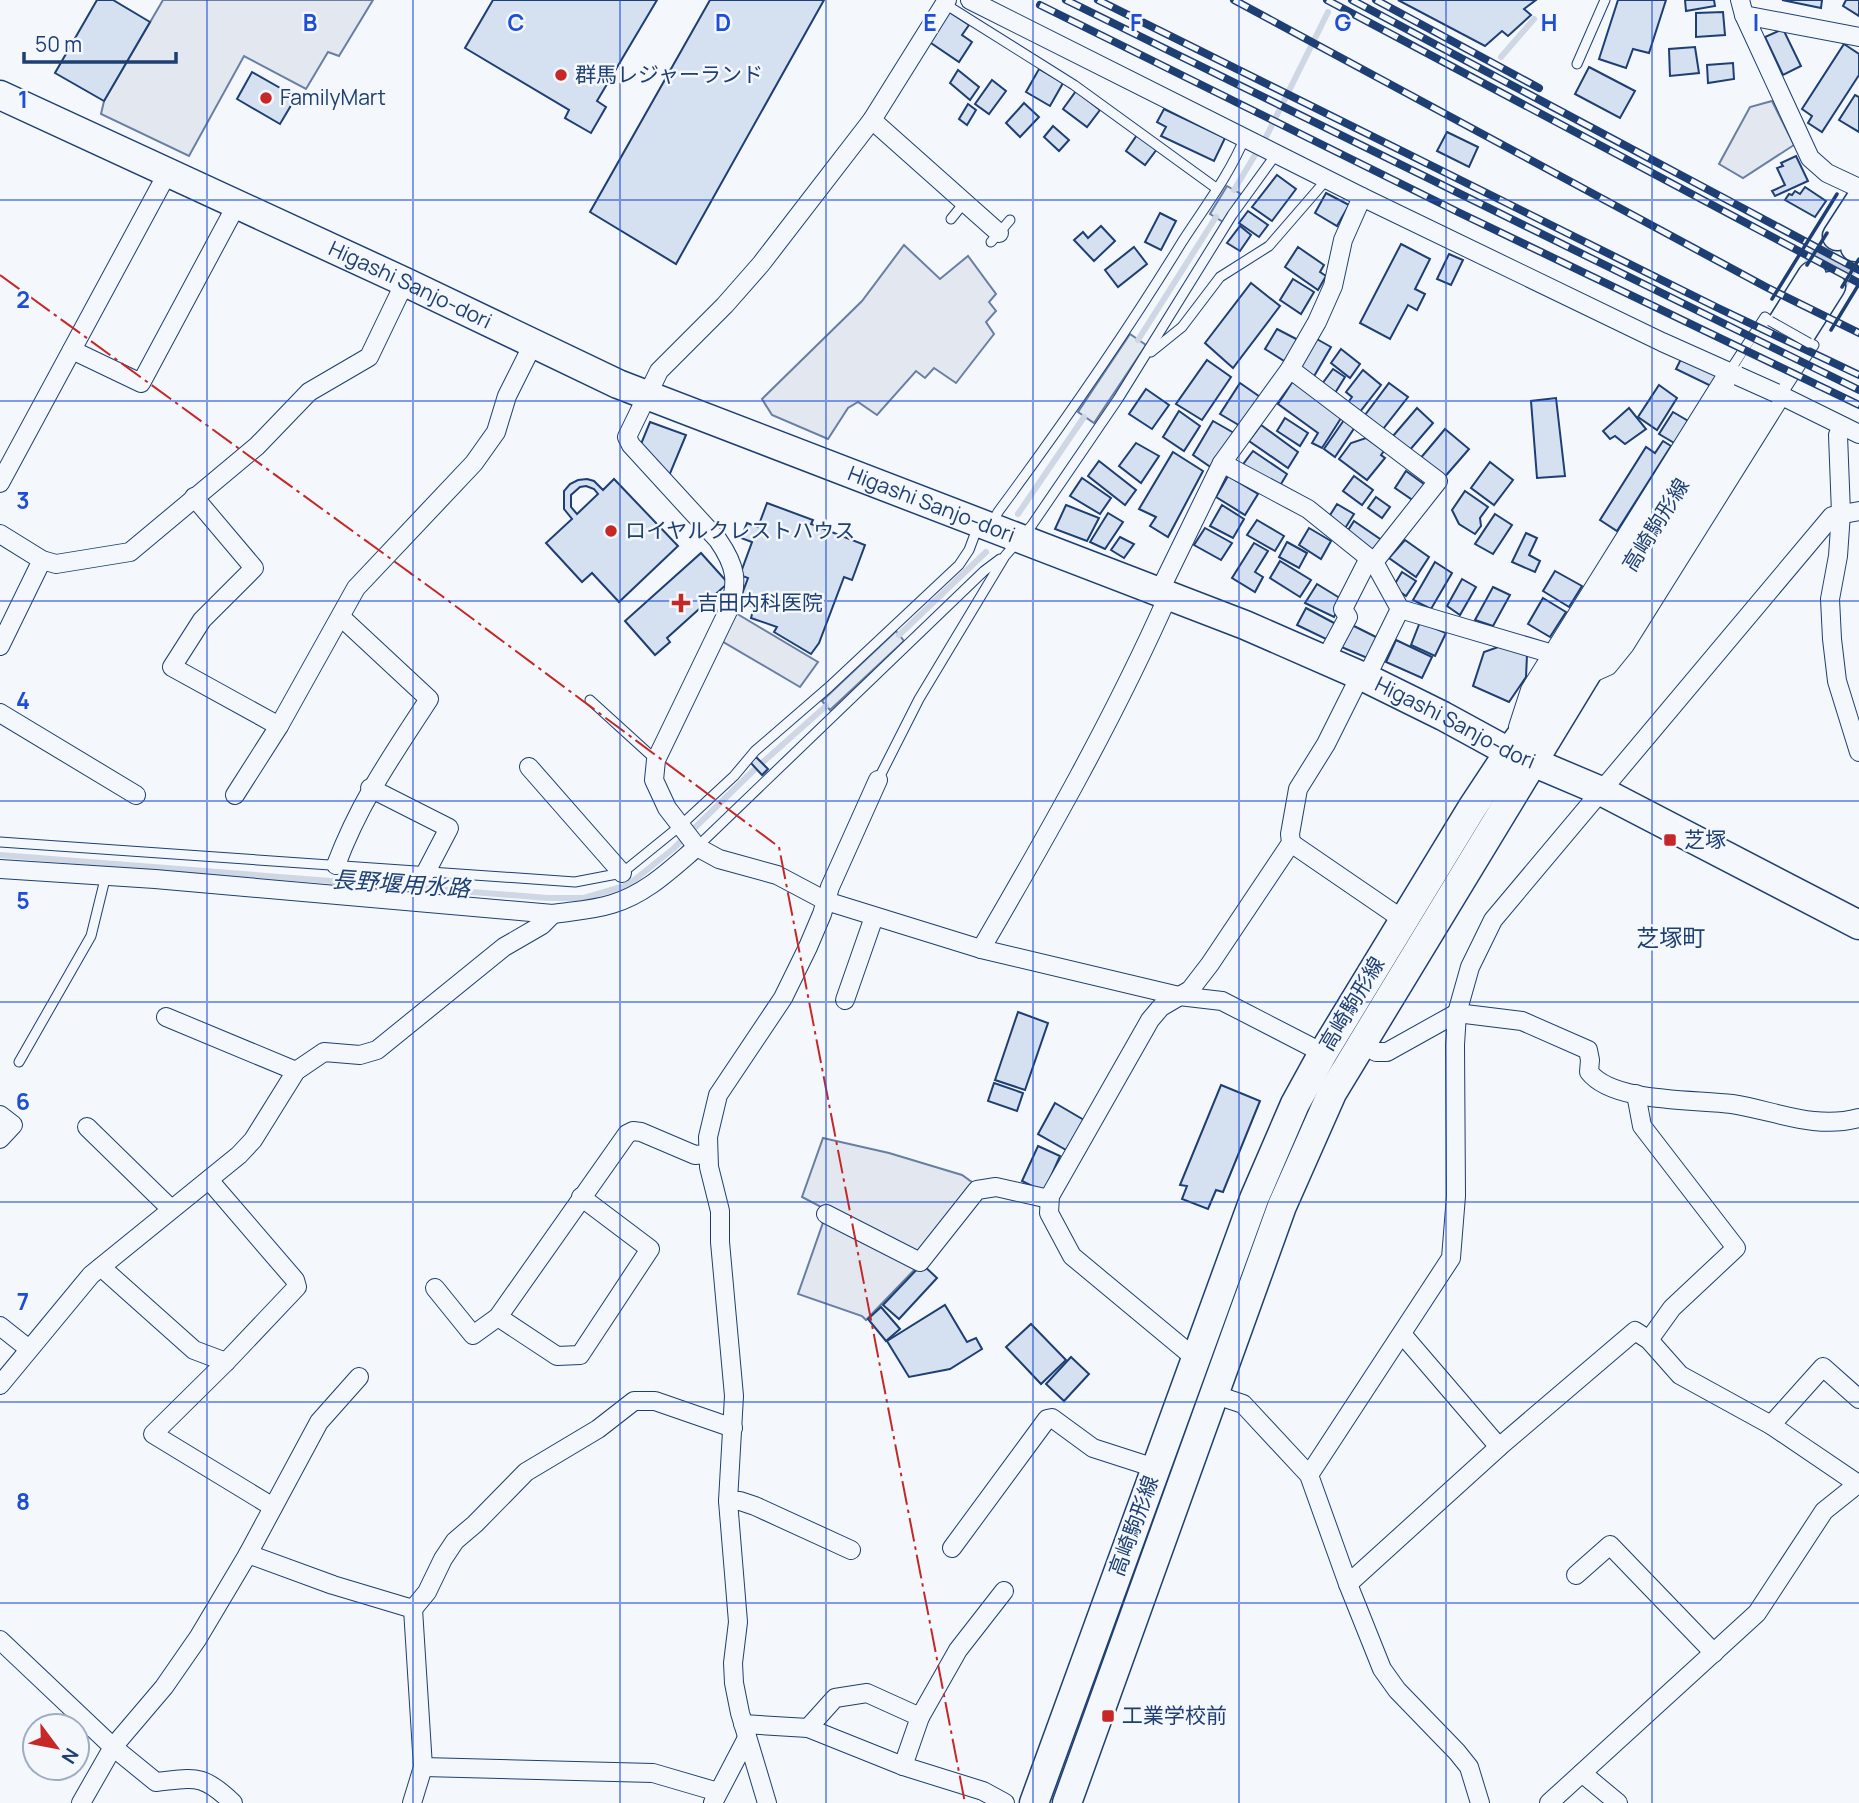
<svg xmlns="http://www.w3.org/2000/svg" width="1859" height="1803" viewBox="0 0 1859 1803" font-family="Manrope,'Noto Sans JP',sans-serif">
<style>
.green{fill:#e3e9f0;stroke:#687fa3;stroke-width:2}
.parking{fill:#e3e8f0;stroke:#687fa3;stroke-width:2}
.lines{fill:none;stroke-linecap:round;stroke-linejoin:round}
.stream{stroke:#cfd7e4;stroke-width:6}
.building{fill:#d5e0f0;stroke:#1d3f73;stroke-width:2;fill-rule:evenodd}
.primary-tunnel{stroke:#c9d2e0;stroke-width:28;stroke-dasharray:28 14;stroke-linecap:butt}
.lane-casing{stroke:#1d3f73;stroke-width:11}
.street-casing{stroke:#1d3f73;stroke-width:20}
.primary-casing{stroke:#1d3f73;stroke-width:31}
.lane{stroke:#f4f7fb;stroke-width:9}
.street{stroke:#f4f7fb;stroke-width:18}
.primary{stroke:#f4f7fb;stroke-width:28}
.rail-casing{stroke:#1d3f73;stroke-width:8}
.rail{stroke:#f4f7fb;stroke-width:5;stroke-dasharray:16;stroke-linecap:butt}
.lane-bridge-casing{stroke:#1d3f73;stroke-width:11;stroke-linecap:butt}
.street-bridge-casing{stroke:#1d3f73;stroke-width:20;stroke-linecap:butt}
.lane-bridge{stroke:#f4f7fb;stroke-width:9}
.street-bridge{stroke:#f4f7fb;stroke-width:18}
.wall{stroke:#1d3f73;stroke-width:3.5}
.power{stroke:#c62828;stroke-width:2;stroke-dasharray:24 5 3.5 5;stroke-linecap:butt}
.grid{fill:none;stroke:#1d4ed8;stroke-width:2;stroke-opacity:0.55}
.poi-dot{fill:#c62828;stroke:#f4f7fb;stroke-width:2.5}
.labels{text-anchor:middle;stroke-width:5;stroke-linejoin:round;paint-order:stroke}
.poi-label{font-size:21px;fill:#1d3f73;stroke:#f4f7fb;text-anchor:start}
.street-label{font-size:21px;fill:#1d3f73;stroke:#f4f7fb}
.water-label{font-size:23px;font-style:italic;fill:#1d3f73;stroke:#f4f7fb}
.neighbourhood-label{font-size:23px;fill:#1d3f73;stroke:#f4f7fb}
.grid-label{font-size:23px;text-anchor:middle;font-weight:bold;fill:#1d4ed8;stroke:#f4f7fb;stroke-width:5;stroke-linejoin:round;paint-order:stroke}
</style>
<rect width="100%" height="100%" fill="#f4f7fb"/>
<g class="green">
<polygon points="1227,186 1241,194 1223,222 1210,214"/>
<polygon points="1130,334 1146,345 1094,423 1078,412"/>
<polygon points="896,631 904,641 830,710 822,701"/>
</g>
<g class="parking">
<polygon points="163,0 373,0 339,56 328,52 306,89 244,56 189,156 101,114 104,101"/>
<polygon points="1772,101 1794,145 1743,178 1719,164 1750,107"/>
<polygon points="904,245 940,279 968,256 996,294 989,302 996,311 986,322 994,334 973,361 956,383 934,368 925,378 916,371 877,415 858,402 848,408 828,439 772,415 762,399 862,301"/>
<polygon points="734,612 818,662 800,687 720,640"/>
<polygon points="823,1138 889,1153 962,1175 976,1185 918,1258 802,1197"/>
<polygon points="825,1217 919,1265 866,1320 862,1316 798,1294"/>
</g>
<g class="lines">
<g class="stream">
<polyline points="1501,57 1534,19"/>
<polyline points="1234,190 1267,135 1328,12"/>
<polyline points="1138,340 1216,217"/>
<polyline points="1018,514 1084,417"/>
<polyline points="899,635 986,552"/>
<polyline points="762,763 826,706"/>
<polyline points="0,855 548,898 584,898 628,885 673,849 756,768"/>
</g>
</g>
<g class="building">
<polygon points="97,0 113,0 150,22 104,101 55,73"/>
<polygon points="493,0 657,0 597,101 606,107 591,133 565,118 569,110 465,48"/>
<polygon points="710,0 824,0 676,264 590,212"/>
<polygon points="1398,0 1536,0 1524,9 1531,15 1508,36 1502,31 1485,46"/>
<polygon points="1618,0 1666,0 1649,53 1633,49 1626,68 1599,59"/>
<polygon points="1685,0 1714,0 1715,6 1686,11"/>
<polygon points="1782,0 1822,0 1821,8"/>
<polygon points="1846,0 1859,0 1859,16 1843,6"/>
<polygon points="948,11 969,25 962,35 972,42 959,62 928,41"/>
<polygon points="1723,12 1725,35 1696,37 1696,13"/>
<polygon points="1783,29 1801,66 1783,75 1765,37"/>
<polygon points="1844,44 1859,54 1859,75 1822,132 1808,123 1812,116 1802,109"/>
<polygon points="1695,47 1699,73 1670,76 1669,49"/>
<polygon points="1733,63 1734,79 1708,83 1707,65"/>
<polygon points="1589,67 1635,91 1620,118 1575,94"/>
<polygon points="1039,69 1063,83 1050,106 1026,92"/>
<polygon points="958,70 979,87 970,100 950,83"/>
<polygon points="252,72 296,97 280,124 237,99"/>
<polygon points="992,80 1006,91 989,114 975,104"/>
<polygon points="1076,91 1100,110 1087,127 1063,109"/>
<polygon points="1855,95 1859,97 1859,132 1839,120"/>
<polygon points="1024,103 1039,117 1020,137 1006,123"/>
<polygon points="968,104 976,110 967,125 959,119"/>
<polygon points="1164,109 1225,138 1214,161 1161,136 1166,127 1157,122"/>
<polygon points="1053,126 1069,140 1059,151 1044,137"/>
<polygon points="1447,132 1478,147 1469,167 1437,151"/>
<polygon points="1137,135 1157,149 1145,165 1126,151"/>
<polygon points="1796,156 1808,181 1775,196 1772,191 1785,185 1777,168 1783,166 1781,163"/>
<polygon points="1277,175 1296,189 1272,221 1252,207"/>
<polygon points="1805,187 1826,201 1815,217 1785,200 1789,194 1792,195 1795,191 1800,194"/>
<polygon points="1326,193 1349,205 1337,226 1315,213"/>
<polygon points="1248,211 1268,225 1259,237 1239,223"/>
<polygon points="1160,213 1176,221 1161,250 1145,242"/>
<polygon points="1101,226 1115,241 1094,261 1074,240 1083,232 1088,238"/>
<polygon points="1240,226 1251,235 1240,251 1227,243"/>
<polygon points="1401,244 1430,259 1415,289 1425,294 1417,310 1408,305 1390,339 1360,323"/>
<polygon points="1134,247 1147,264 1118,287 1105,270"/>
<polygon points="1298,247 1324,265 1320,272 1326,276 1318,290 1285,267"/>
<polygon points="1449,254 1463,260 1451,285 1437,279"/>
<polygon points="1293,279 1314,292 1301,314 1280,300"/>
<polygon points="1251,283 1280,306 1233,368 1205,343"/>
<polygon points="1277,329 1302,342 1289,364 1265,349"/>
<polygon points="1315,338 1331,347 1313,378 1300,369"/>
<polygon points="1341,349 1360,364 1350,378 1331,363"/>
<polygon points="1681,359 1719,376 1713,387 1676,369"/>
<polygon points="1207,360 1231,377 1202,420 1176,404"/>
<polygon points="1333,369 1345,377 1335,393 1322,384"/>
<polygon points="1363,370 1381,385 1359,413 1347,404 1352,397 1346,392"/>
<polygon points="1295,378 1343,415 1322,448 1312,443 1318,433 1278,404"/>
<polygon points="1240,383 1263,399 1242,427 1220,414"/>
<polygon points="1389,383 1408,397 1383,429 1365,415"/>
<polygon points="1659,385 1677,398 1657,430 1638,417"/>
<polygon points="1146,389 1169,405 1152,429 1129,414"/>
<polygon points="1556,398 1565,476 1537,478 1531,401"/>
<polygon points="1417,408 1433,423 1409,451 1393,436"/>
<polygon points="1629,408 1646,429 1625,444 1615,436 1610,439 1603,431"/>
<polygon points="1179,411 1200,426 1184,451 1163,437"/>
<polygon points="1673,412 1690,422 1676,444 1659,434"/>
<polygon points="1285,418 1308,433 1300,446 1277,431"/>
<polygon points="1344,420 1355,427 1335,457 1324,449"/>
<polygon points="1213,421 1234,433 1212,468 1193,455"/>
<polygon points="650,422 686,435 669,476 641,444"/>
<polygon points="1261,425 1298,452 1288,468 1249,441"/>
<polygon points="1445,429 1469,449 1442,480 1419,460"/>
<polygon points="1366,438 1384,451 1381,455 1385,458 1367,480 1339,459 1351,443"/>
<polygon points="1663,441 1671,446 1617,531 1600,520 1646,447 1655,453"/>
<polygon points="1136,443 1159,456 1141,483 1119,466"/>
<polygon points="1253,451 1287,474 1278,489 1241,467"/>
<polygon points="1173,452 1203,471 1168,537 1150,526 1156,517 1139,509"/>
<polygon points="1099,461 1136,490 1125,505 1088,476"/>
<polygon points="1490,462 1513,480 1494,505 1471,488"/>
<polygon points="1406,471 1428,487 1417,503 1395,488"/>
<polygon points="1228,476 1258,494 1245,515 1216,497"/>
<polygon points="1354,476 1373,490 1362,505 1343,491"/>
<polygon points="1082,478 1111,498 1100,514 1070,496"/>
<path d="M587 479 594 481 603 490 614 479 678 546 619 602 592 573 582 582 546 543 572 519 564 509V491L570 484 578 480ZM586 486 594 489 598 494 577 514 571 507V495L580 487Z"/>
<polygon points="1465,491 1488,507 1480,518 1481,526 1475,534 1459,524 1452,510"/>
<polygon points="1376,497 1390,507 1382,518 1368,508"/>
<polygon points="767,503 813,520 811,524 865,545 852,580 844,577 819,643 811,654 774,632 777,627 751,618 754,607 739,602 748,578 740,575 752,542 741,538 747,523 758,527"/>
<polygon points="1337,504 1354,514 1344,530 1327,520"/>
<polygon points="1066,505 1099,518 1087,541 1055,529"/>
<polygon points="1222,505 1244,519 1233,538 1210,526"/>
<polygon points="1108,513 1123,522 1105,549 1090,542"/>
<polygon points="1495,514 1512,525 1493,554 1475,544"/>
<polygon points="1257,520 1284,536 1275,551 1247,535"/>
<polygon points="1354,521 1383,541 1373,555 1345,535"/>
<polygon points="1205,528 1232,543 1221,560 1194,545"/>
<polygon points="1309,528 1331,541 1321,559 1299,545"/>
<polygon points="1526,533 1537,538 1529,555 1540,561 1535,572 1512,562"/>
<polygon points="1120,537 1134,544 1124,558 1111,550"/>
<polygon points="1405,540 1429,557 1416,577 1389,558"/>
<polygon points="1287,542 1307,553 1299,568 1279,557"/>
<polygon points="1254,543 1268,551 1255,572 1263,577 1255,592 1232,578"/>
<polygon points="701,553 728,583 667,638 670,642 655,655 625,621"/>
<polygon points="1280,561 1311,580 1300,597 1270,578"/>
<polygon points="1435,562 1452,573 1431,609 1413,600"/>
<polygon points="1555,571 1582,586 1569,607 1543,591"/>
<polygon points="1402,572 1416,581 1406,596 1393,587"/>
<polygon points="1462,579 1476,587 1460,615 1447,606"/>
<polygon points="1317,584 1343,600 1334,617 1305,603"/>
<polygon points="1493,587 1510,595 1493,626 1475,620"/>
<polygon points="1543,598 1566,612 1550,637 1528,624"/>
<polygon points="1306,608 1336,624 1328,640 1297,625"/>
<polygon points="1420,622 1446,633 1435,656 1411,645"/>
<polygon points="1350,624 1382,640 1372,660 1339,646"/>
<polygon points="1396,640 1432,657 1422,678 1386,662"/>
<polygon points="1501,646 1527,655 1526,677 1509,702 1473,686 1484,652"/>
<polygon points="756,757 768,769 762,775 750,762"/>
<polygon points="1018,1012 1048,1023 1025,1090 995,1080"/>
<polygon points="994,1083 1023,1093 1017,1111 988,1101"/>
<polygon points="1221,1085 1260,1101 1223,1192 1216,1190 1208,1209 1182,1199 1187,1186 1180,1185"/>
<polygon points="1055,1103 1084,1120 1066,1150 1038,1134"/>
<polygon points="1038,1146 1060,1156 1044,1192 1022,1181"/>
<polygon points="922,1264 937,1278 899,1319 883,1305"/>
<polygon points="945,1305 967,1342 976,1338 982,1349 950,1369 909,1377 887,1341"/>
<polygon points="881,1307 900,1329 886,1341 868,1319"/>
<polygon points="1031,1324 1066,1360 1041,1384 1006,1347"/>
<polygon points="1071,1357 1089,1374 1064,1401 1046,1384"/>
</g>
<g class="lines">
<g class="primary-tunnel">
<polyline points="1812,276 1837,236"/>
<polyline points="1831,286 1855,247"/>
</g>
<g class="lane-casing">
<g id="lane">
<polyline points="945,4 1074,85 1216,188"/>
<polyline points="1577,64 1605,0"/>
<polyline points="951,219 964,203"/>
<polyline points="991,242 1010,220"/>
<polyline points="1151,352 1182,327 1220,277 1269,246 1327,179"/>
<polyline points="1729,372 1765,317 1770,321"/>
<polyline points="1781,396 1814,345 1809,343"/>
<path d="M991 525 998 512C1063 424 1125 335 1182 242 1204 208 1230 174 1245 137"/>
<polyline points="590,700 656,760"/>
<polyline points="878,780 919,699 1005,556 1032,525 1118,399 1232,215 1277,153"/>
<polyline points="0,842 575,882 622,873 680,826 734,776 755,751 829,687 959,565 969,550 978,526"/>
<polyline points="697,847 984,571 1000,559"/>
<polyline points="19,1062 91,936 106,875"/>
</g>
</g>
<g class="street-casing">
<g id="street">
<path d="M947 0 872 120 761 264 725 305 659 371 627 437 631 445 718 540C736 566 739 582 728 611L656 760 654 780 667 808 697 847 719 859 777 875 826 901 981 949 1179 996 1222 1001 1323 1053"/>
<polyline points="970,0 1362,197 1662,342 1738,376"/>
<polyline points="1740,0 1744,15 1810,158 1827,173 1859,188"/>
<polyline points="1744,15 1859,37"/>
<polyline points="872,120 999,233"/>
<polyline points="72,350 141,383 237,204"/>
<polyline points="1290,369 1438,481 1374,562"/>
<polyline points="1776,393 1859,434"/>
<polyline points="1842,427 1838,435 1841,513 1838,556 1830,599 1832,639 1837,681 1859,752"/>
<polyline points="1222,463 1308,509 1374,562 1400,609 1563,657"/>
<polyline points="0,483 168,172"/>
<polyline points="194,497 254,568 202,620 172,667 279,726"/>
<polyline points="0,534 42,560 56,564 130,552 257,446 309,392 369,357 405,282"/>
<polyline points="1159,592 1222,463 1290,369 1317,322 1333,286 1343,240 1362,197"/>
<polyline points="0,646 42,560"/>
<polyline points="1325,660 1348,617 1343,609 1369,558"/>
<polyline points="1588,675 1608,666 1625,645 1781,396"/>
<polyline points="1366,678 1400,609"/>
<polyline points="0,713 136,795"/>
<polyline points="1518,727 1530,690 1728,373"/>
<polyline points="529,767 622,873"/>
<polyline points="370,788 449,828 426,872"/>
<polyline points="235,795 279,726 356,588 474,463 496,432 507,396 533,344"/>
<polyline points="1291,843 1402,919"/>
<path d="M336 865C360 801 392 756 429 699L342 618"/>
<path d="M0 869 155 879 553 914C573 911 593 910 612 904 646 894 671 869 697 847"/>
<path d="M981 949C1048 834 1114 718 1168 596"/>
<polyline points="845,1000 874,917"/>
<polyline points="166,1017 296,1071"/>
<path d="M1361 1043 1376 1052H1387L1457 1013 1522 1021 1588 1050 1590 1060 1589 1072C1613 1103 1694 1099 1732 1104 1776 1111 1815 1130 1859 1118"/>
<polyline points="1636,1094 1642,1126 1736,1248 1672,1308 1649,1340"/>
<polyline points="0,1115 13,1125 0,1139"/>
<polyline points="87,1127 171,1209"/>
<polyline points="209,1180 295,1280 297,1287 226,1362 153,1434 273,1507"/>
<polyline points="826,1214 920,1262 977,1190 996,1187 1049,1199"/>
<polyline points="101,1267 194,1350 226,1362"/>
<polyline points="435,1288 473,1335 498,1317 627,1134 633,1131 641,1132 695,1155 707,1154"/>
<polyline points="498,1317 557,1356 580,1355 650,1249 581,1197"/>
<polyline points="0,1326 29,1349"/>
<polyline points="1402,1334 1499,1447"/>
<polyline points="1196,1359 1072,1256 1049,1213 1050,1196 1150,1020 1161,1007 1190,990 1210,964 1291,843 1290,834 1298,789 1326,744 1360,676"/>
<polyline points="0,1385 91,1275 239,1155 253,1140 296,1071 324,1052 360,1055 377,1050 504,947 542,925 553,914"/>
<polyline points="1213,1394 1243,1404 1309,1475 1348,1584 1382,1669 1397,1690 1457,1752 1469,1767 1480,1803"/>
<polyline points="1771,1425 1823,1367 1859,1399"/>
<polyline points="1309,1475 1451,1258 1456,1196 1455,1045 1457,1013 1470,967 1493,920 1832,516 1859,511"/>
<polyline points="728,1501 740,1501 755,1506 851,1550"/>
<polyline points="952,1548 1047,1419 1052,1418 1093,1448 1155,1468"/>
<polyline points="248,1554 319,1422 359,1377"/>
<polyline points="1576,1575 1610,1545 1714,1653"/>
<polyline points="1348,1584 1499,1447 1635,1331 1649,1340 1680,1375 1771,1425 1858,1484"/>
<path d="M0 1640 113 1747 156 1782C195 1778 202 1773 233 1803"/>
<polyline points="920,1717 958,1650 1004,1591"/>
<polyline points="743,1724 808,1728 903,1766 983,1791 1005,1803"/>
<polyline points="808,1728 835,1698 867,1693 920,1717 903,1766"/>
<polyline points="423,1767 653,1773 718,1792"/>
<polyline points="1582,1773 1618,1803"/>
<polyline points="81,1803 113,1747 164,1687 198,1638 248,1554 333,1585 413,1609 427,1592 443,1559 455,1541 475,1524 526,1472 598,1429 634,1401 655,1401 733,1428"/>
<polyline points="412,1803 423,1767 413,1609"/>
<polyline points="713,1803 747,1738"/>
<polyline points="767,1803 740,1713 734,1683 733,1663 738,1622 728,1501 734,1396 720,1242 720,1211 709,1167 708,1137 718,1095 783,998 808,947 822,914 830,887 878,780"/>
<polyline points="1549,1803 1757,1613 1824,1511 1859,1483"/>
</g>
</g>
<g class="primary-casing">
<g id="primary">
<path id="s1" d="M0 95 405 282 618 384 1245 625 1366 678 1443 716 1509 752 1601 791 1859 925"/>
<polyline points="1837,236 1859,202"/>
<polyline points="1855,247 1859,241"/>
<polyline points="1034,1803 1254,1199 1295,1104 1323,1053 1472,808 1509,752 1539,711 1812,276"/>
<polyline points="1067,1803 1282,1206 1332,1093 1607,640 1831,286"/>
</g>
</g>
<use href="#lane" class="lane"/>
<use href="#street" class="street"/>
<use href="#primary" class="primary"/>
<g class="rail-casing">
<g id="rail">
<polyline points="1066,0 1859,390"/>
<polyline points="1098,0 1718,308 1859,375"/>
<polyline points="1234,0 1766,287 1859,333"/>
<polyline points="1327,0 1859,283"/>
<polyline points="1352,0 1859,270"/>
<polyline points="1376,0 1539,88"/>
<polyline points="1040,5 1460,213 1859,405"/>
</g>
</g>
<use href="#rail" class="rail"/>
<g class="lane-bridge-casing">
<polyline id="lane-bridge" points="1770,321 1809,343"/>
</g>
<g class="street-bridge-casing">
<polyline id="street-bridge" points="1738,376 1776,393"/>
</g>
<use href="#lane-bridge" class="lane-bridge"/>
<use href="#street-bridge" class="street-bridge"/>
<g class="wall">
<polyline points="1807,265 1827,233"/>
<polyline points="1842,287 1859,259"/>
<polyline points="1772,299 1837,194"/>
<polyline points="1831,330 1859,284"/>
</g>
<polyline class="power" points="0,275 442,596 779,847 965,1803"/>
</g>
<path class="grid" d="M207 0V1803M413 0V1803M620 0V1803M826 0V1803M1033 0V1803M1239 0V1803M1446 0V1803M1652 0V1803M0 200H1859M0 401H1859M0 601H1859M0 801H1859M0 1002H1859M0 1202H1859M0 1402H1859M0 1603H1859"/>
<g class="poi-dot">
<circle cx="561" cy="75" r="7"/>
<circle cx="266" cy="98" r="7"/>
<circle cx="611" cy="531" r="7"/>
<path d="M677.5 592.5h7v7h7v7h-7v7h-7v-7h-7v-7h7z"/>
<rect x="1663" y="833" width="14" height="14" rx="3.5"/>
<rect x="1101" y="1709" width="14" height="14" rx="3.5"/>
</g>
<g class="labels">
<g class="poi-label">
<text x="575" y="82">群馬レジャーランド</text>
<text x="280" y="105">FamilyMart</text>
<text x="625" y="538">ロイヤルクレストハウス</text>
<text x="697" y="610">吉田内科医院</text>
<text x="1684" y="847">芝塚</text>
<text x="1122" y="1723">工業学校前</text>
</g>
<g class="street-label">
<text dy="7" stroke="none"><textPath href="#s1" startOffset="452">Higashi Sanjo-dori</textPath></text>
<text dy="7" stroke="none"><textPath href="#s1" startOffset="1018">Higashi Sanjo-dori</textPath></text>
<text transform="translate(1656 525) rotate(-58)" y="7">高崎駒形線</text>
<text dy="7" stroke="none"><textPath href="#s1" startOffset="1586">Higashi Sanjo-dori</textPath></text>
<text transform="translate(1352 1004) rotate(-59)" y="7">高崎駒形線</text>
<text transform="translate(1134 1526) rotate(-70)" y="7">高崎駒形線</text>
</g>
<g class="water-label">
<text transform="translate(401 884) rotate(4)" y="8">長野堰用水路</text>
</g>
<g class="neighbourhood-label">
<text x="1671" y="946">芝塚町</text>
</g>
</g>
<g class="grid-label">
<text x="310" y="31">B</text>
<text x="516" y="31">C</text>
<text x="723" y="31">D</text>
<text x="930" y="31">E</text>
<text x="1136" y="31">F</text>
<text x="1343" y="31">G</text>
<text x="1549" y="31">H</text>
<text x="1756" y="31">I</text>
<text x="23" y="108">1</text>
<text x="23" y="308">2</text>
<text x="23" y="509">3</text>
<text x="23" y="709">4</text>
<text x="23" y="909">5</text>
<text x="23" y="1110">6</text>
<text x="23" y="1310">7</text>
<text x="23" y="1510">8</text>
</g>
<g transform="translate(56 1747) rotate(122)"><circle r="33" fill="#f4f7fb" stroke="#9eadc5" stroke-width="2"/>
<path d="M0-5L12 26L0 18L-12 26Z" fill="#c62828"/>
<text y="-10" font-size="19" font-weight="bold" text-anchor="middle" fill="#1d3f73">N</text>
</g>
<path d="M24 52v10h152v-10" fill="none" stroke="#1d3f73" stroke-width="3.5"/>
<text x="35" y="52" font-size="21" fill="#1d3f73" stroke="#f4f7fb" stroke-width="5" paint-order="stroke">50 m</text>
</svg>
